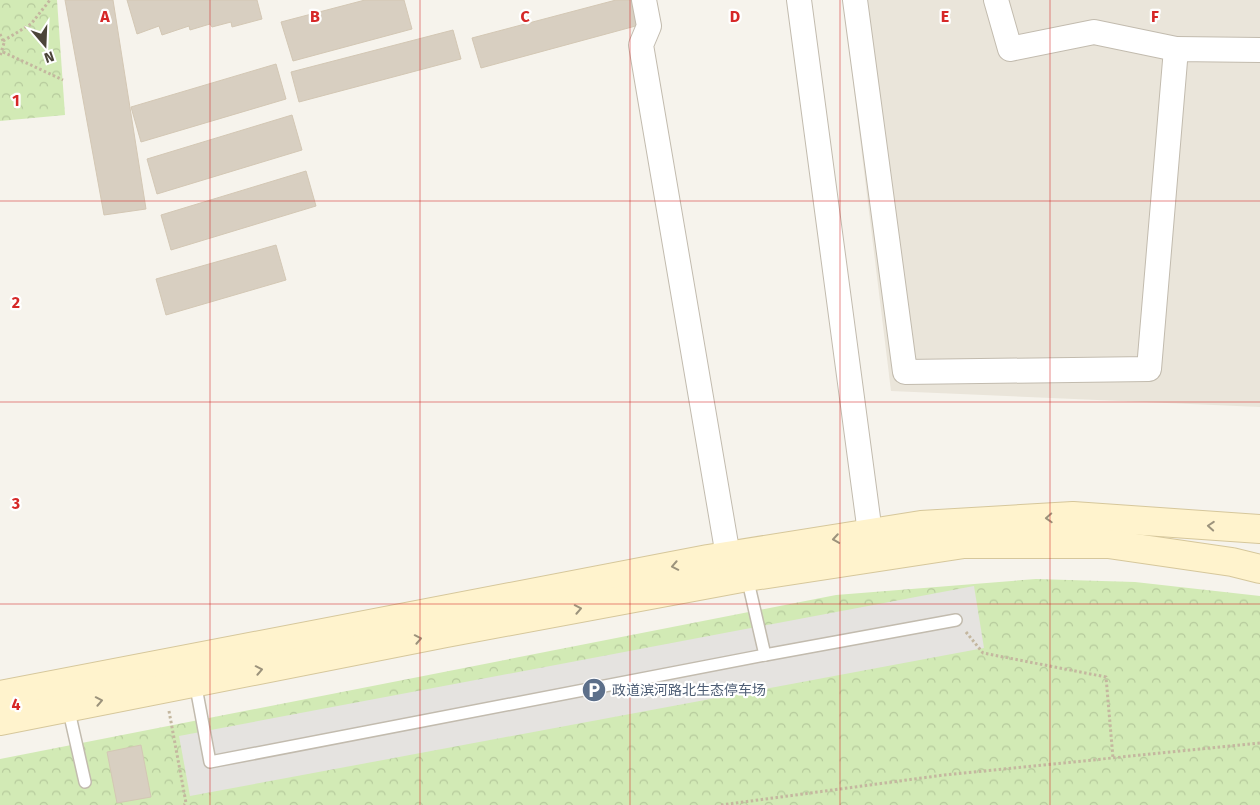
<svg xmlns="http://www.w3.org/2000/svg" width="1260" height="805" viewBox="0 0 1260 805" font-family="'Fira Sans','Noto Sans SC',sans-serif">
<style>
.residential{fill:#eae5da}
.park{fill:url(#park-crowns)}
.parking{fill:#e5e3e0}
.building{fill:#d8cfc1;stroke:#d3c7b4}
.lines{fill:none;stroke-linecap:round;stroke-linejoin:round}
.service-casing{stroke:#c2bbae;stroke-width:14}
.minor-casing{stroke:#c2bbae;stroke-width:26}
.secondary-casing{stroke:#d6c79b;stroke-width:30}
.path{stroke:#c4b79f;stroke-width:3;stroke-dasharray:2.5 2.5;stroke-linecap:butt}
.service{stroke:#fff;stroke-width:11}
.minor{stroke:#fff;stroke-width:24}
.secondary{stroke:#fff3cd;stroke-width:28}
.oneway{stroke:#9c937c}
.grid{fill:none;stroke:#d62828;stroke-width:1;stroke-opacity:0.55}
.labels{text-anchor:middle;stroke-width:4.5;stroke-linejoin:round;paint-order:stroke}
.service-label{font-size:14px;fill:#4e5e75;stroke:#fff;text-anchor:start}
.grid-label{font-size:16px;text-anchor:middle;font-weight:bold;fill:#d62828;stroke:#fff;stroke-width:4.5;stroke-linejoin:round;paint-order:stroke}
</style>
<defs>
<pattern id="park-crowns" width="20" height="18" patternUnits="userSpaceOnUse" patternTransform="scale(1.25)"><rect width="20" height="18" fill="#d2eab5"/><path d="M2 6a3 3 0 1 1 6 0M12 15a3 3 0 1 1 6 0" fill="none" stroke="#b6ca9c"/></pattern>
</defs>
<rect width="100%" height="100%" fill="#f6f3ec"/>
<polygon class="residential" points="843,0 1260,0 1260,407 891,391"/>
<g class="park">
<polygon points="0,0 57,0 65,115 0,121"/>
<polygon points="1036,579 1135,582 1260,596 1260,805 0,805 0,759 836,595"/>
</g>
<polygon class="parking" points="974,586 984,648 190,796 179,736"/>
<g class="building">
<polygon points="65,0 113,0 146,209 104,215"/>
<polygon points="127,0 257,0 262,19 232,27 231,22 212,27 210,24 190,30 189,26 162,35 159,26 137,34"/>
<polygon points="365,0 404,0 412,29 293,61 281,22"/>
<polygon points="616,0 636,0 643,24 481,68 472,38"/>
<polygon points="453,30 461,59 299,102 291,72"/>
<polygon points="276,64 286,99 141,142 131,107"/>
<polygon points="292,115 302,150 157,194 147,159"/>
<polygon points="306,171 316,206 171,250 161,215"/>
<polygon points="276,245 286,280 166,315 156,279"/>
<polygon points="141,745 151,797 117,803 107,752"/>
</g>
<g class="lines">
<g class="service-casing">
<g id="service">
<polyline points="765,655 956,620"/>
<polyline points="195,682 210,762 765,655 747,577"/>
<polyline points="68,707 85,782"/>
</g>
</g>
<g class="minor-casing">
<g id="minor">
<polyline points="644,0 649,26 641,45 728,556"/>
<polyline points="799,0 870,533"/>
<polyline points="855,0 905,372 1149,369 1176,49 1260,50"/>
<polyline points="996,0 1010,49 1094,32 1176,49"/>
</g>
</g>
<g class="secondary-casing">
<g id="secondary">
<polyline points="0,695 708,559 921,525 1073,516 1260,529"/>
<polyline points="0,721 446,633 747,577 964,544 1108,544 1232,562 1260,569"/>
</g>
</g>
<g class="path">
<polyline points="0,34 4,43 0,56"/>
<polyline points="3,41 31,24 50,0"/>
<polyline points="3,52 63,80"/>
<polyline points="966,632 983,653 1106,677 1113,758"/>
<polyline points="169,711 186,803 184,805"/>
<polyline points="721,805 944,775 1260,743"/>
</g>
<use href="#service" class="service"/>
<use href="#minor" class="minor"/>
<use href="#secondary" class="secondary"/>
</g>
<defs><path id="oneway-chevron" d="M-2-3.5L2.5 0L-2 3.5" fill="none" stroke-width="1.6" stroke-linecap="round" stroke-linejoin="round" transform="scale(1.25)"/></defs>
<g class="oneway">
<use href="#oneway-chevron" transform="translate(1049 518) rotate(177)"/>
<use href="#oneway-chevron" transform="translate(1211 526) rotate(-176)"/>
<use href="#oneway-chevron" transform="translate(836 539) rotate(171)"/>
<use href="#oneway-chevron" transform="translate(675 566) rotate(169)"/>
<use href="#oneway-chevron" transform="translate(578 609) rotate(-11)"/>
<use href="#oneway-chevron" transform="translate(418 639) rotate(-11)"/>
<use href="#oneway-chevron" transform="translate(259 670) rotate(-11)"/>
<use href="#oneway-chevron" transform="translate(99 701) rotate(-11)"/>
</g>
<path class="grid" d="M210 0V805M420 0V805M630 0V805M840 0V805M1050 0V805M0 201H1260M0 402H1260M0 604H1260"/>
<defs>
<g id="parking-disc" transform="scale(1.25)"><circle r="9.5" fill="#5c6f8a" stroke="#fff"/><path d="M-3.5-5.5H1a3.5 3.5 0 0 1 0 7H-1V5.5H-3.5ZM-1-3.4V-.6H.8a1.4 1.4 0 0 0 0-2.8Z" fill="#fff"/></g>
</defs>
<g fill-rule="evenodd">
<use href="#parking-disc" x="594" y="690"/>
</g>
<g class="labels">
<g class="service-label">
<text x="612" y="695">政道滨河路北生态停车场</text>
</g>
</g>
<g class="grid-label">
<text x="105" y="22">A</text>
<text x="315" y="22">B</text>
<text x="525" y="22">C</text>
<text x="735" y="22">D</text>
<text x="945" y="22">E</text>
<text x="1155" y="22">F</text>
<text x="16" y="106">1</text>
<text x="16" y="308">2</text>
<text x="16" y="509">3</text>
<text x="16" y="710">4</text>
</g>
<g transform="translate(45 45) rotate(161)" stroke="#ffffff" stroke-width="4" paint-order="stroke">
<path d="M0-4L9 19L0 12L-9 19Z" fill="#4b4439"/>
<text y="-8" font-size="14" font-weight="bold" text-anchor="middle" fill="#4b4439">N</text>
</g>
</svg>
